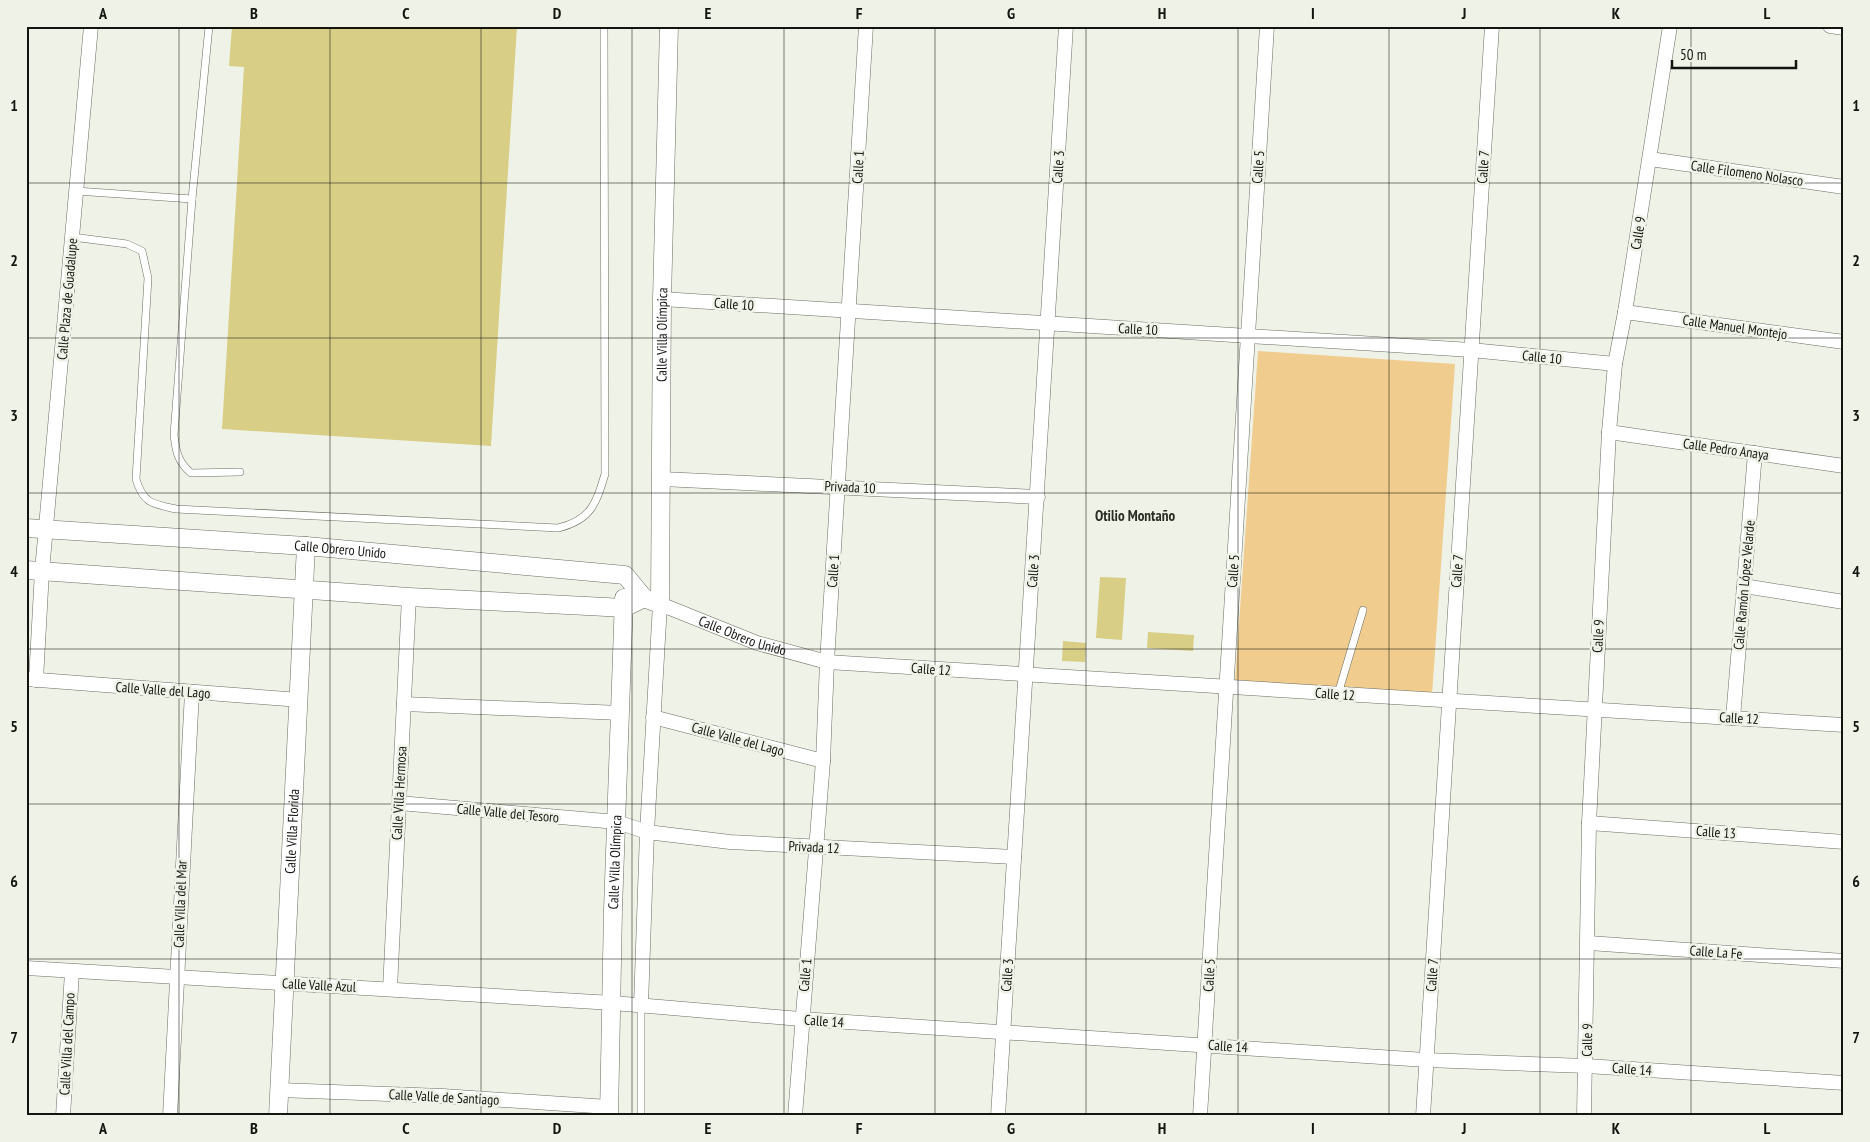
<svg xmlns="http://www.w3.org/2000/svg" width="1870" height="1142" viewBox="0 0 1870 1142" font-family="'PT Sans Narrow',sans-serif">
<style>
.green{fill:#f1cc8f}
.building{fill:#d9ce86}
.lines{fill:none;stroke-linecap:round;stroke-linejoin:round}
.service-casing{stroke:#6a6d62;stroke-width:8}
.minor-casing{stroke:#6a6d62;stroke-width:15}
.tertiary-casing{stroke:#6a6d62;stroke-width:19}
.service{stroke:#fff;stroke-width:7}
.minor{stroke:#fff;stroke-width:14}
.tertiary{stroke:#fff;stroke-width:18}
.grid{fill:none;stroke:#141511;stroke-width:1;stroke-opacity:0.55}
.labels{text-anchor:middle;stroke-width:5;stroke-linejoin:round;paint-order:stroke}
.street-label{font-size:14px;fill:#141511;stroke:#eff3e7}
.neighbourhood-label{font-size:15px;font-weight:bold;fill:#2b2e25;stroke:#eff3e7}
.neatline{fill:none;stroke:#141511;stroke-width:2}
.grid-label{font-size:16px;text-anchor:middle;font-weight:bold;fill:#141511}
</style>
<rect width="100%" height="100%" fill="#eff3e7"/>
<polygon class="green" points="1258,351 1455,364 1432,695 1235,681"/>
<g class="building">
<polygon points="232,26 517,26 491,446 222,429 244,67 229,66"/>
<polygon points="1100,577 1126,578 1122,640 1096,638"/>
<polygon points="1148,632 1194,635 1193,651 1147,648"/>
<polygon points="1063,641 1086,643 1085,662 1062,661"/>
</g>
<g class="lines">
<g class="service-casing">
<g id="service">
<path d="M209 26 192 199 174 435C176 452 178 462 191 473L240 472"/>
<polyline points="76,191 192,199"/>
<path d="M72 237 127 244 142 251 148 278 136 479C143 503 152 504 176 509L558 528C591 520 596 504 605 474L604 26"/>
<polyline points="1338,694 1363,610"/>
<polyline points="641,1005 641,1116"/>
</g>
</g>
<g class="minor-casing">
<g id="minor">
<polyline points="1830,26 1844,28"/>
<polyline points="1650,159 1844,187"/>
<polyline points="662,299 1471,350 1615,364"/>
<polyline points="1625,312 1844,342"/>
<polyline points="1609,432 1844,466"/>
<polyline points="662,479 1038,497"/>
<polyline points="1744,586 1844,602"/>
<polyline points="26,679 300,700"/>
<polyline points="36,680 42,571 91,26"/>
<polyline points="404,704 621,713"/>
<polyline points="653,717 823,761"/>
<polyline points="1733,718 1755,453"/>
<polyline points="399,803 617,822 647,832 730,842 1014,857"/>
<polyline points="1589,823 1844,842"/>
<polyline points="1589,943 1844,961"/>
<polyline points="26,968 613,1003 801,1019 1426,1060 1587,1066 1844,1083"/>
<polyline points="390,989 409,597"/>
<path id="s1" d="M641 1005 647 832 660 604 757 643 827 662 1844 725"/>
<polyline points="279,1090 443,1096 609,1107"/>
<polyline points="63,1116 72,972"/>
<polyline points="170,1116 192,692"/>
<polyline points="795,1116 823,761 827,662 866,26"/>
<polyline points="998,1116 1066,26"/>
<polyline points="1200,1116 1267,26"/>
<polyline points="1423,1116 1492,26"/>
<polyline points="1584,1116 1589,823 1609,432 1615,364 1625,312 1670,26"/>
</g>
</g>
<g class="tertiary-casing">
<g id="tertiary">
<path id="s2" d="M26 528 306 546 625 575 644 598"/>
<path id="s3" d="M26 570 409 597 606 607 624 608 644 598 660 604 662 299 669 26"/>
<path id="s4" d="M278 1116 306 546"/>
<path id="s5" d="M609 1116 613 910 624 598"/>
</g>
</g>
<use href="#service" class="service"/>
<use href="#minor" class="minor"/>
<use href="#tertiary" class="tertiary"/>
</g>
<path class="grid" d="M179 26V1116M330 26V1116M481 26V1116M632 26V1116M784 26V1116M935 26V1116M1086 26V1116M1238 26V1116M1389 26V1116M1540 26V1116M1691 26V1116M26 183H1844M26 338H1844M26 493H1844M26 649H1844M26 804H1844M26 959H1844"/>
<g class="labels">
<g class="street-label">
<text transform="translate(858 167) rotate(-87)" y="5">Calle 1</text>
<text transform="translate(1058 167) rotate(-86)" y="5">Calle 3</text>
<text transform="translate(1258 167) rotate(-86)" y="5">Calle 5</text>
<text transform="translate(1483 167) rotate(-86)" y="5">Calle 7</text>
<text transform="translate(1747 173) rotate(8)" y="5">Calle Filomeno Nolasco</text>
<text transform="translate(1638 233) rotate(-81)" y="5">Calle 9</text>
<text transform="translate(67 299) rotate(-85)" y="5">Calle Plaza de Guadalupe</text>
<text transform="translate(734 304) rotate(4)" y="5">Calle 10</text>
<text transform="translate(1735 327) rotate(8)" y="5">Calle Manuel Montejo</text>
<text transform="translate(1138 329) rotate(3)" y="5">Calle 10</text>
<text dy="5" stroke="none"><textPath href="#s3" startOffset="908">Calle Villa Olímpica</textPath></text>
<text transform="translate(1542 357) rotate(6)" y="5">Calle 10</text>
<text transform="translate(1726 449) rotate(8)" y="5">Calle Pedro Anaya</text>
<text transform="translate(850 487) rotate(3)" y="5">Privada 10</text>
<text dy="5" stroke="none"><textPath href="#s2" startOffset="315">Calle Obrero Unido</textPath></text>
<text transform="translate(833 571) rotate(-86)" y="5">Calle 1</text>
<text transform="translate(1033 571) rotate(-86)" y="5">Calle 3</text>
<text transform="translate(1233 571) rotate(-86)" y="5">Calle 5</text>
<text transform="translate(1457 571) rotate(-86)" y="5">Calle 7</text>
<text transform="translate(1744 585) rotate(-85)" y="5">Calle Ramón López Velarde</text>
<text dy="5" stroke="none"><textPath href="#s1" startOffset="490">Calle Obrero Unido</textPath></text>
<text transform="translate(1598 636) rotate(-87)" y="5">Calle 9</text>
<text transform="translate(931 669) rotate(4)" y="5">Calle 12</text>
<text transform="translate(163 690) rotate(4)" y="5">Calle Valle del Lago</text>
<text transform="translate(1335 694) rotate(4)" y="5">Calle 12</text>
<text transform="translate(1739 718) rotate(3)" y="5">Calle 12</text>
<text transform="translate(738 739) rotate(15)" y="5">Calle Valle del Lago</text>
<text transform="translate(399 793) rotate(-87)" y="5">Calle Villa Hermosa</text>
<text transform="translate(508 813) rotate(5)" y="5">Calle Valle del Tesoro</text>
<text dy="5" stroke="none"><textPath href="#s4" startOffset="285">Calle Villa Florida</textPath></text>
<text transform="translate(1716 832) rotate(4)" y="5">Calle 13</text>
<text transform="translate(814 847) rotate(3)" y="5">Privada 12</text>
<text dy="5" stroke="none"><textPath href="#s5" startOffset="254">Calle Villa Olímpica</textPath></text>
<text transform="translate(180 904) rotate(-88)" y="5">Calle Villa del Mar</text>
<text transform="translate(1716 952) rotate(4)" y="5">Calle La Fe</text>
<text transform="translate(805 975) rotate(-85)" y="5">Calle 1</text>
<text transform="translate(1007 975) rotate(-86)" y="5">Calle 3</text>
<text transform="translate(1209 975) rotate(-87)" y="5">Calle 5</text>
<text transform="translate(1432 975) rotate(-86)" y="5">Calle 7</text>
<text transform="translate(319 985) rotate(3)" y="5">Calle Valle Azul</text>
<text transform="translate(824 1021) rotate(4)" y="5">Calle 14</text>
<text transform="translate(1587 1040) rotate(-89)" y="5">Calle 9</text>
<text transform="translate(67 1044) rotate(-87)" y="5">Calle Villa del Campo</text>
<text transform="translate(1228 1046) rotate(4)" y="5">Calle 14</text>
<text transform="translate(1632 1069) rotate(4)" y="5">Calle 14</text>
<text transform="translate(444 1097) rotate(3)" y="5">Calle Valle de Santiago</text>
</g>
<g class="neighbourhood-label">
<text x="1135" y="521">Otilio Montaño</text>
</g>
</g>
<rect width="1870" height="1142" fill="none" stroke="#eff3e7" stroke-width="55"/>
<path d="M1672 60v8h124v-8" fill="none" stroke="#141511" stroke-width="2.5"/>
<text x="1680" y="60" font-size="15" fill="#141511" stroke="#eff3e7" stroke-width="4" paint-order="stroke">50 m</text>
<rect x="28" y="28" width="1814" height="1086" class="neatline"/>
<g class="grid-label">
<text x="103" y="19">A</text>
<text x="254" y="19">B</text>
<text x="406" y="19">C</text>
<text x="557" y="19">D</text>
<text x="708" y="19">E</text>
<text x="859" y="19">F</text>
<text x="1011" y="19">G</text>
<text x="1162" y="19">H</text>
<text x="1313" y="19">I</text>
<text x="1464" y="19">J</text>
<text x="1616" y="19">K</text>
<text x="1767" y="19">L</text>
<text x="14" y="111">1</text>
<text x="1856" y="111">1</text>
<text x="14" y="266">2</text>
<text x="1856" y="266">2</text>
<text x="14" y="421">3</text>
<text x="1856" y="421">3</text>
<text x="14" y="577">4</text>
<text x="1856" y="577">4</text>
<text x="14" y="732">5</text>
<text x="1856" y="732">5</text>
<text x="14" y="887">6</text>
<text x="1856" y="887">6</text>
<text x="14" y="1043">7</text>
<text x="1856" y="1043">7</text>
<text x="103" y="1134">A</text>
<text x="254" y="1134">B</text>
<text x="406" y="1134">C</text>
<text x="557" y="1134">D</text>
<text x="708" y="1134">E</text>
<text x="859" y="1134">F</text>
<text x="1011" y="1134">G</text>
<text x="1162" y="1134">H</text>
<text x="1313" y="1134">I</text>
<text x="1464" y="1134">J</text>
<text x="1616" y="1134">K</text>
<text x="1767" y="1134">L</text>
</g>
</svg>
